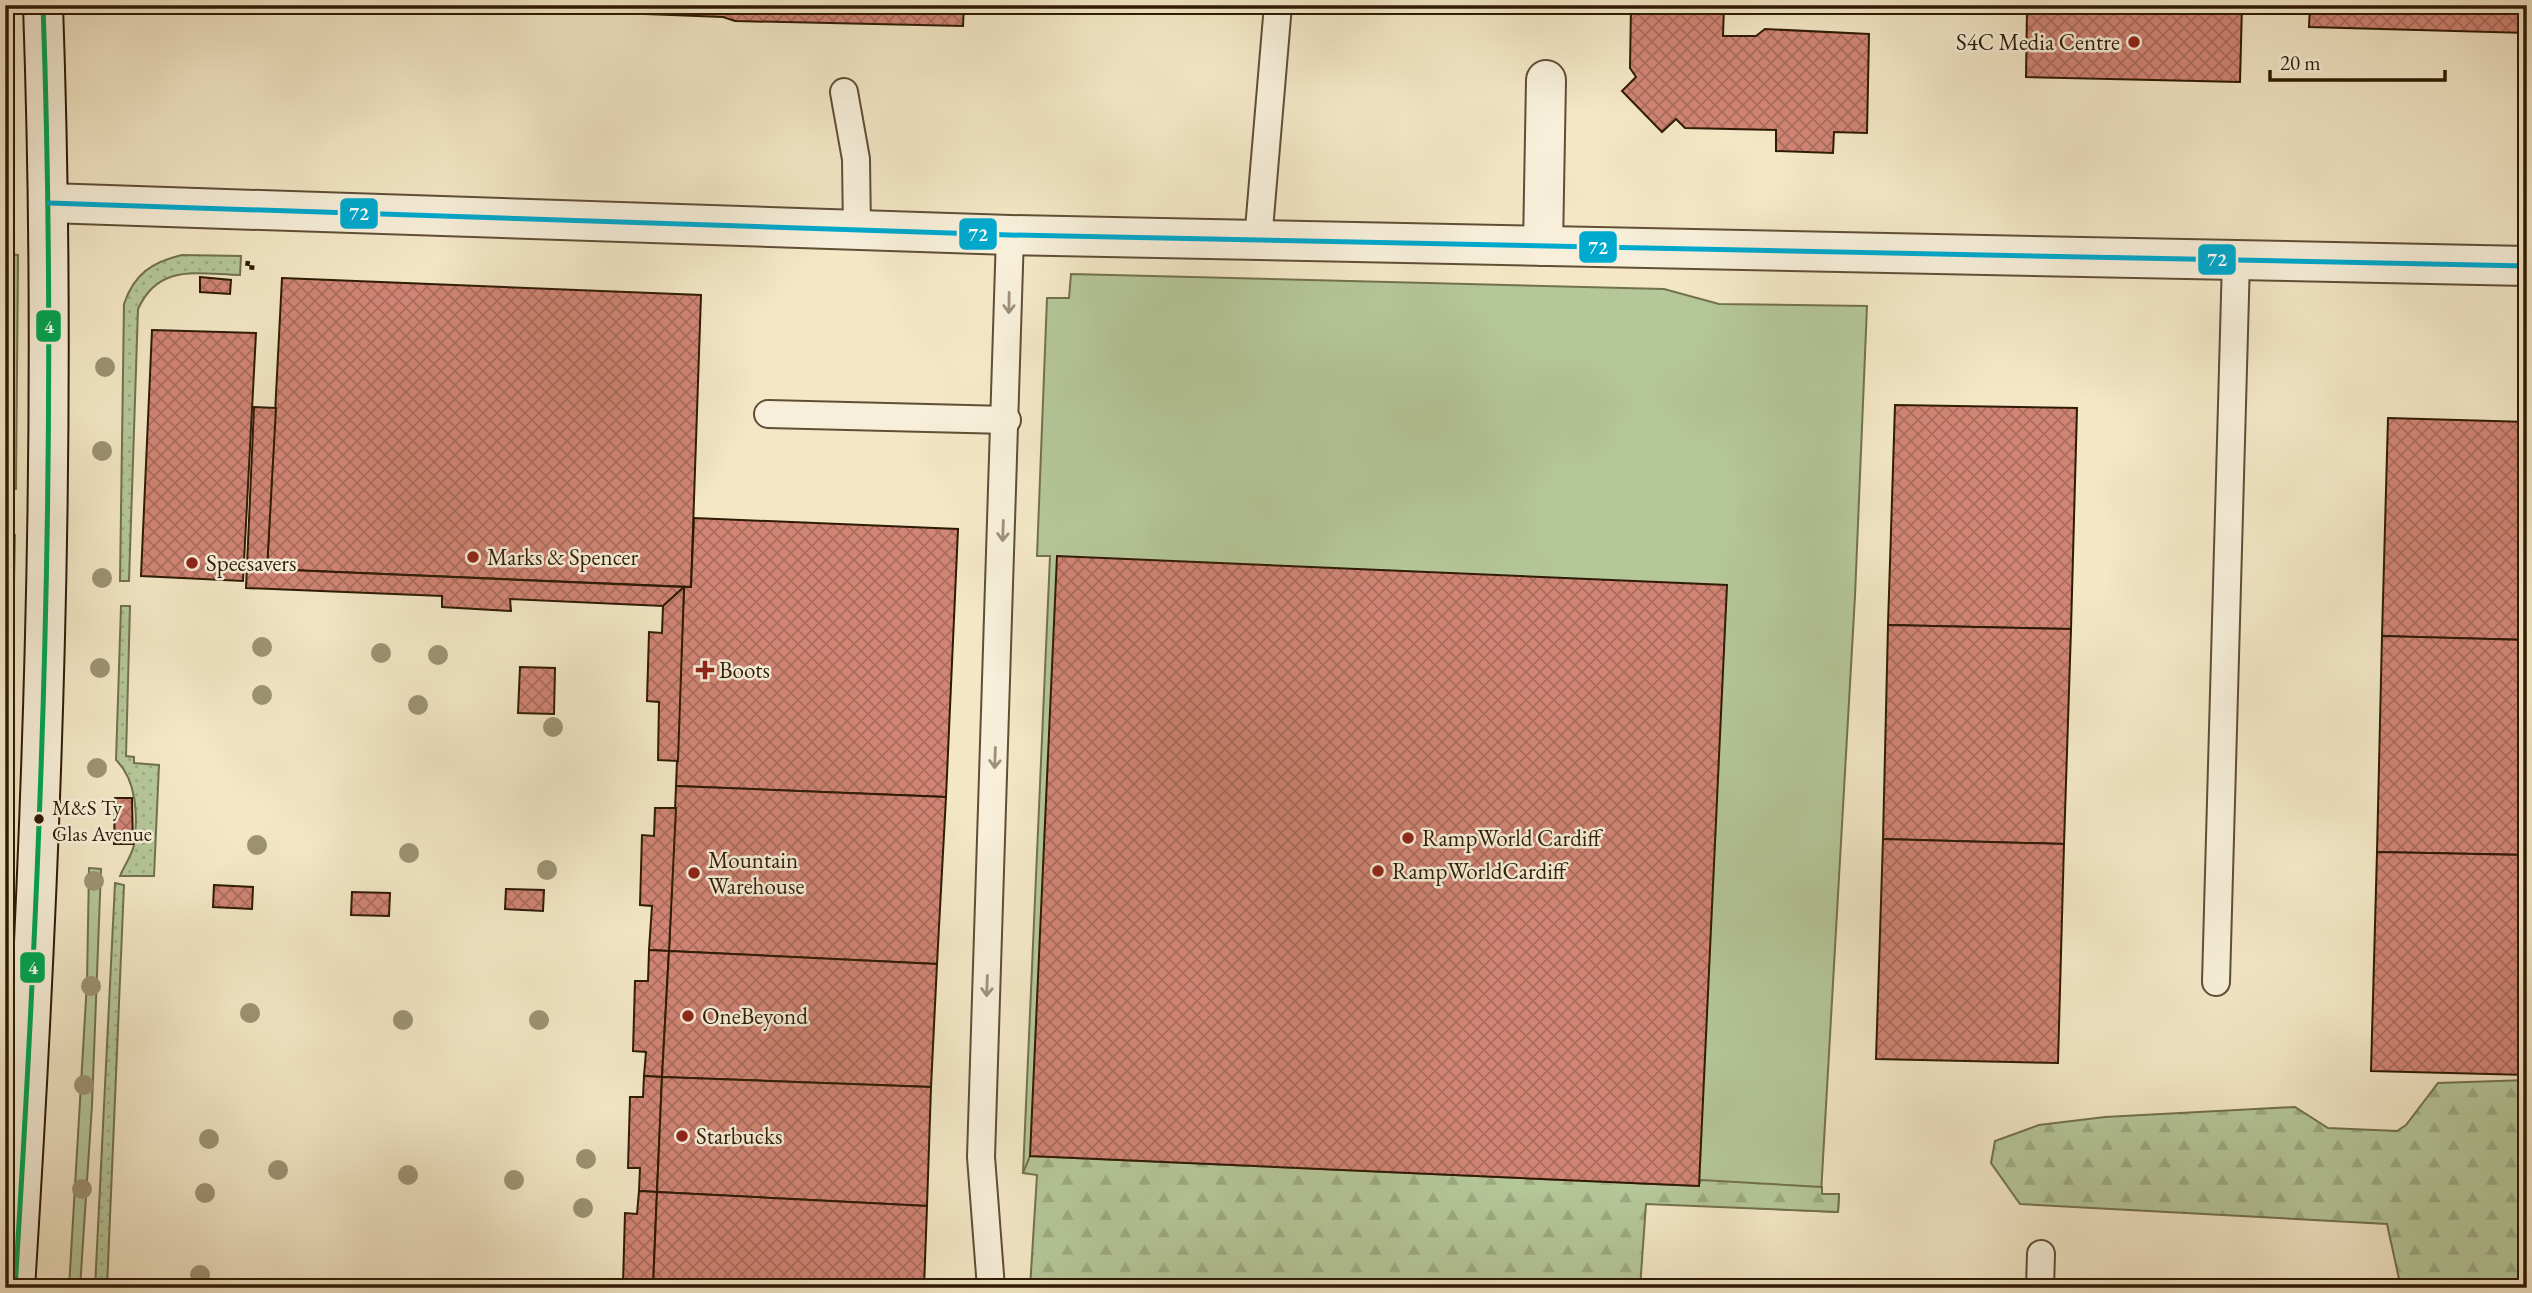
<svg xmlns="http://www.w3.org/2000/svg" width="2532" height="1293" viewBox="0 0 2532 1293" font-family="'EB Garamond',serif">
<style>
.grass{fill:#b5c799;stroke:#72714f;stroke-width:2}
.forest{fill:url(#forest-firs);stroke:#72714f;stroke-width:2}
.garden{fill:url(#garden-dots);stroke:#72714f;stroke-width:2}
.building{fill:url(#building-cross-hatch);stroke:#2f1b05;stroke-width:2}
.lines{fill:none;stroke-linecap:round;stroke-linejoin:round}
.lane-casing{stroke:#604e35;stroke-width:30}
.street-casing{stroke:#604e35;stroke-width:42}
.secondary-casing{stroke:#2f1b05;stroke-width:42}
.path{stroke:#2f1b05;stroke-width:4.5;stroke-dasharray:5 3.5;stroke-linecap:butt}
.lane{stroke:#f7efda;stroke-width:26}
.street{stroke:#f7efda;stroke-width:38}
.secondary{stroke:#f7efda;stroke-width:38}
.bus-1-casing{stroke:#f7efda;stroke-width:10}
.bus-2-casing{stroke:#f7efda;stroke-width:10}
.bus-1{stroke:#00a651;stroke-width:5}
.bus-2{stroke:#00a9ce;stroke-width:5}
.tree{fill:#9d9374}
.oneway{stroke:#9d907a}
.poi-dot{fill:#8f2418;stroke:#f7efda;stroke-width:2.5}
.bus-dot{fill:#2f1b05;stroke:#f7efda;stroke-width:2.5}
.labels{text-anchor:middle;stroke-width:5;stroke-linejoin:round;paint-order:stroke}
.bus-label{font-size:21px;fill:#2f1b05;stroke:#f7efda;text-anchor:start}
.poi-label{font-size:23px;fill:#2f1b05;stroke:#f7efda;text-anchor:start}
.line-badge{stroke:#f7efda;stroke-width:2.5}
.badge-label{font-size:19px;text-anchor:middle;font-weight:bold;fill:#fff}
</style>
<defs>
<pattern id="forest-firs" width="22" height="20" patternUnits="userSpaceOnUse" patternTransform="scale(1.75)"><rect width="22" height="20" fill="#b5c799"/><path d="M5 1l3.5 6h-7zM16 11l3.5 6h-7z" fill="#9caa82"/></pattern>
<pattern id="garden-dots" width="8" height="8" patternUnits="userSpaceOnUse" patternTransform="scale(1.75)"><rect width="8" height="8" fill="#b5c799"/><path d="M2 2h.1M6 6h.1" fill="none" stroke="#9caa82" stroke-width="1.8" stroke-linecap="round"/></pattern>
<pattern id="building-cross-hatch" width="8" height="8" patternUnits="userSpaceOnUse" patternTransform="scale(1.75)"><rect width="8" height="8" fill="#d18575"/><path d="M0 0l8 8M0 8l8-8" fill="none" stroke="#aa6c5e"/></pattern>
</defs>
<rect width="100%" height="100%" fill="#f3e7c6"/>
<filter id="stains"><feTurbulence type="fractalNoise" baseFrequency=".00286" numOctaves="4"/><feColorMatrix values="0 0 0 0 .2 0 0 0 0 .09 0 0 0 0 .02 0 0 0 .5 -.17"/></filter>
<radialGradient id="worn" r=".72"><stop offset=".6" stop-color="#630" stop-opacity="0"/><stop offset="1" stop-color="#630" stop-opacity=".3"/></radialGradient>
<g class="grass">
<polygon points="5,254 18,255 16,489 5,489"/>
<polygon points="1071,274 1664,289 1719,304 1867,306 1855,596 1821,1194 1839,1194 1838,1212 1023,1173 1050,556 1037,556 1047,298 1069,298"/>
<polygon points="5,535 15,535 5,1008"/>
<polygon points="89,868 101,869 92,1105 80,1288 69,1288 87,982"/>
</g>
<g class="forest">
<polygon points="2527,1080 2527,1288 2401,1288 2387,1224 2020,1204 1991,1163 1995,1141 2039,1125 2105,1117 2295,1107 2328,1128 2397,1131 2406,1125 2438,1083"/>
<polygon points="1030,1156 1698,1186 1701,1180 1822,1187 1822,1194 1839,1194 1838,1212 1646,1204 1640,1288 1030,1288 1037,1175 1023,1173"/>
</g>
<g class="garden">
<path d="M182 255 241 256 240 275C197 274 159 263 138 309L129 581H120L124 304C134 274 152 262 182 255Z"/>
<path d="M121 606H130L126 756 134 757V763L159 765 154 876H120C124 866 132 855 134 845 138 817 137 780 116 760Z"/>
<polygon points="115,883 124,885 107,1288 95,1288"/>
</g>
<g class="building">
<polygon points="411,5 964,5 963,26 735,21 723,17"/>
<polygon points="1631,5 1724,5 1723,36 1756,36 1765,29 1869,34 1867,133 1834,132 1833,153 1776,151 1776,130 1685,128 1676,119 1662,132 1622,91 1636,77 1630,68"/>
<polygon points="1973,5 2242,5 2240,82 2026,77 2027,10 1973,8"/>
<polygon points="2310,5 2527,5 2527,33 2309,27"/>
<polygon points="200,277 231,280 230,294 200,292"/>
<polygon points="282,278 701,295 691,587 267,569"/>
<polygon points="152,330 256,333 243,581 141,576"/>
<polygon points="1895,405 2077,408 2071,629 1888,625"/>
<polygon points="254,407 276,408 267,569 684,587 663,606 510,599 511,611 442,607 442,596 246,588"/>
<polygon points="2388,418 2527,422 2527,640 2382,636"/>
<polygon points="694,518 958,529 946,797 676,786 684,587 691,587"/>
<polygon points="1057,556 1727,585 1699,1186 1030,1156"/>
<polygon points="684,587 678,761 658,760 659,702 647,701 649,632 662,633 663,606"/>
<polygon points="1888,625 2071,629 2064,844 1883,839"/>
<polygon points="2382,636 2527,640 2527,855 2377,852"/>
<polygon points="520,667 555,668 554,714 518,713"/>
<polygon points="676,786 946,797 937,964 669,951"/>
<polygon points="115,798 132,798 133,844 114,844"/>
<polygon points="655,808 676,808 669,951 649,950 652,906 640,905 642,835 654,836"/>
<polygon points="1883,839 2064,844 2058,1063 1876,1059"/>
<polygon points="2377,852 2527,855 2527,1075 2371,1071"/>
<polygon points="214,885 253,887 252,909 213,907"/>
<polygon points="506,889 544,890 543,911 505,909"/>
<polygon points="352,892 390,893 389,916 351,915"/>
<polygon points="649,950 669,951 662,1077 644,1076 646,1052 633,1051 635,981 648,981"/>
<polygon points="669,951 937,964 931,1087 662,1077"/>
<polygon points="644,1076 662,1077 657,1192 639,1191 640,1168 628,1168 630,1097 643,1097"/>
<polygon points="662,1077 931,1087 927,1206 657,1192"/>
<polygon points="639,1191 657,1192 653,1288 623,1284 625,1213 637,1214"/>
<polygon points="657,1192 927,1206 924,1288 653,1288"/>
</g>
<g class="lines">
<g class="lane-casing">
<g id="lane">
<polyline points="844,92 856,159 857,231"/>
<polyline points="1258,241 1278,5"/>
<polyline points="768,414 1007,420"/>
<polyline points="2216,982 2236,260"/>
<polyline points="991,1288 981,1157 1010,235"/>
<polyline points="2040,1288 2041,1254"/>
</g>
</g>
<g class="street-casing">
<g id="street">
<polyline points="49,203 1010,235 2527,266"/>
<polyline points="1543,246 1546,80"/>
</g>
</g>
<g class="secondary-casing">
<path id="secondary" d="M15 1288C42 861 58 433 43 5"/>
</g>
<polyline class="path" points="248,261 247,267 256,268"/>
<use href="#lane" class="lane"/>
<use href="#street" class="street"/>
<use href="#secondary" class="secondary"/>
<g class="bus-1-casing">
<path id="bus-1" d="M15 1288C42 861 58 433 43 5"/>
</g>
<g class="bus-2-casing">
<polyline id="bus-2" points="49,203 1010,235 2527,266"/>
</g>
<use href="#bus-1" class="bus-1"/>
<use href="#bus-2" class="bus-2"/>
</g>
<g class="tree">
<circle cx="105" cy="367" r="10"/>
<circle cx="102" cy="451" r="10"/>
<circle cx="102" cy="578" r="10"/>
<circle cx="262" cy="647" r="10"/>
<circle cx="381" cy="653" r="10"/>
<circle cx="438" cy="655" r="10"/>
<circle cx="100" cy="668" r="10"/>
<circle cx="262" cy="695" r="10"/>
<circle cx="418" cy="705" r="10"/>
<circle cx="553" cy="727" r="10"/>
<circle cx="97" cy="768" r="10"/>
<circle cx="257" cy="845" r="10"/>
<circle cx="409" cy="853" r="10"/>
<circle cx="547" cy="870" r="10"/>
<circle cx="94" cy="881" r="10"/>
<circle cx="91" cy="986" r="10"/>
<circle cx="250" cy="1013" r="10"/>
<circle cx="403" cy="1020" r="10"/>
<circle cx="539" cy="1020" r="10"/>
<circle cx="84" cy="1085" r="10"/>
<circle cx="209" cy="1139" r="10"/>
<circle cx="586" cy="1159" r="10"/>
<circle cx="278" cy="1170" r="10"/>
<circle cx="408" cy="1175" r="10"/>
<circle cx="514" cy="1180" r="10"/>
<circle cx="82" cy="1189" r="10"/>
<circle cx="205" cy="1193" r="10"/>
<circle cx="583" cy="1208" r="10"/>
<circle cx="200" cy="1275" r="10"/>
</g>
<defs><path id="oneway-shaft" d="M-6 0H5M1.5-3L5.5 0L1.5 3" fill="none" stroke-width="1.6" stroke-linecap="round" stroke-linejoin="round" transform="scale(1.75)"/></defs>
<g class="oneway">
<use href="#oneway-shaft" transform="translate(1009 303) rotate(91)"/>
<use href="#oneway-shaft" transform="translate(1003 531) rotate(92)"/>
<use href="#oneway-shaft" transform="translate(995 758) rotate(92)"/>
<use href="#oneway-shaft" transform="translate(987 986) rotate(92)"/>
</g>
<g class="poi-dot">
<circle cx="2134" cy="42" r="7"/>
<circle cx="473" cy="557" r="7"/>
<circle cx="192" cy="563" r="7"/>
<path d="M701.5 659.5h7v7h7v7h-7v7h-7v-7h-7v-7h7z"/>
<circle cx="1408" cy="838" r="7"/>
<circle cx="1378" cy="871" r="7"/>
<circle cx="694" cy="873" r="7"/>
<circle cx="688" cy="1016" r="7"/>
<circle cx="682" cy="1136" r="7"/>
</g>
<circle class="bus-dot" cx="39" cy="819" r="6"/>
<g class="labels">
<g class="bus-label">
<text x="52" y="815">M&amp;S Ty<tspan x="52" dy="26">Glas Avenue</tspan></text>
</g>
<g class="poi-label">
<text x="2120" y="50" text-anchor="end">S4C Media Centre</text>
<text x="487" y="565">Marks &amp; Spencer</text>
<text x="206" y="571">Specsavers</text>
<text x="719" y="678">Boots</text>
<text x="1422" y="846">RampWorld Cardiff</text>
<text x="708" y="868">Mountain<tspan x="708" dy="26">Warehouse</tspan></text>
<text x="1392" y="879">RampWorldCardiff</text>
<text x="702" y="1024">OneBeyond</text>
<text x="696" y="1144">Starbucks</text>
</g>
</g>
<g class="line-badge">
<rect x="339" y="197" width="40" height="33" rx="7" fill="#00a9ce"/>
<rect x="958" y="217" width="40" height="34" rx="7" fill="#00a9ce"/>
<rect x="1578" y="230" width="40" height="34" rx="7" fill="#00a9ce"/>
<rect x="2197" y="243" width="40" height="33" rx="7" fill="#00a9ce"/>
<rect x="35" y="309" width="27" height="34" rx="7" fill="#00a651"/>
<rect x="19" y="951" width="27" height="33" rx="7" fill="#00a651"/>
</g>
<g class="badge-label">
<text x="359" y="220">72</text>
<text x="978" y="241">72</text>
<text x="1598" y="254">72</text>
<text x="2217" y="266">72</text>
<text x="49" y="333">4</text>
<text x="33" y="974">4</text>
</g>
<rect width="2532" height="1293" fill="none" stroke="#f3e7c6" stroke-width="28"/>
<rect x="7" y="7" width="2518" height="1279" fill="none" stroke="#2f1b05" stroke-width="3.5"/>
<rect x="14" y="14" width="2504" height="1265" fill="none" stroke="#2f1b05" stroke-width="2"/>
<path d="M2270 70v10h175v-10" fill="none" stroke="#2f1b05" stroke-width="3.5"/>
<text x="2280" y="70" font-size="21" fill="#2f1b05" stroke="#f7efda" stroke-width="5" paint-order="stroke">20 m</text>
<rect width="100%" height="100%" filter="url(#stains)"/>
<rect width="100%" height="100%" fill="url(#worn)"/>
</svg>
